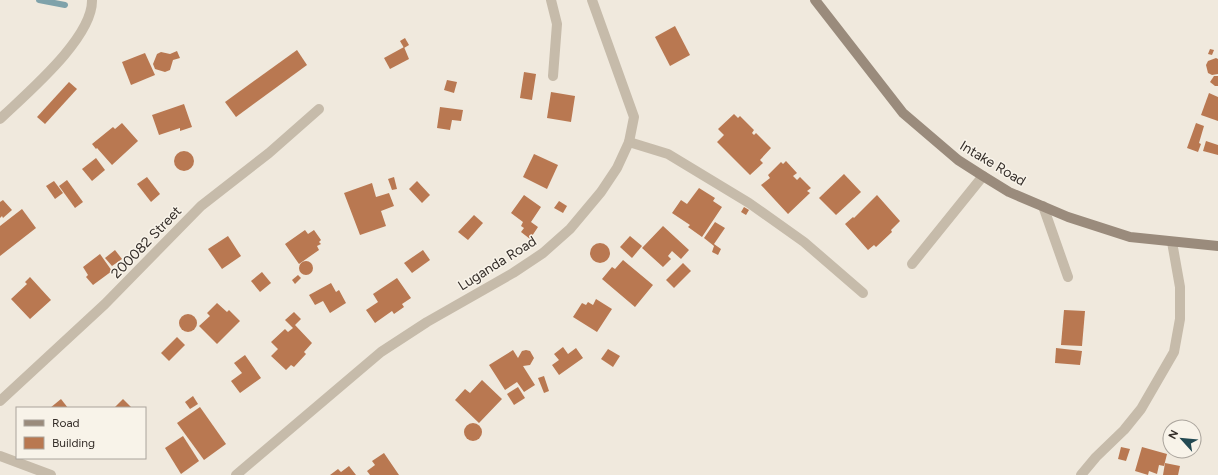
<svg xmlns="http://www.w3.org/2000/svg" width="1218" height="475" viewBox="0 0 1218 475" font-family="Figtree,sans-serif">
<style>
.lines{fill:none;stroke-linecap:round;stroke-linejoin:round}
.stream{stroke:#7fa2aa;stroke-width:6}
.building{fill:#b97851}
.street{stroke:#c6bbaa;stroke-width:10}
.secondary{stroke:#9a8b7c;stroke-width:10}
.labels{text-anchor:middle;stroke-width:3;stroke-linejoin:round;paint-order:stroke}
.street-label{font-size:14px;fill:#352e29;stroke:#f8f3e9}
</style>
<rect width="100%" height="100%" fill="#f0e9dd"/>
<g class="lines">
<polyline class="stream" points="39,0 65,5"/>
</g>
<g class="building">
<polygon points="675,26 690,55 670,66 655,37"/>
<polygon points="405,38 409,45 404,48 400,41"/>
<polygon points="404,47 409,59 390,69 384,58"/>
<polygon points="1210,49 1214,50 1212,55 1208,54"/>
<polygon points="297,50 307,65 236,117 225,102"/>
<polygon points="177,51 180,58 173,60 170,70 165,72 155,69 153,64 157,54 161,52 170,54"/>
<polygon points="145,53 155,75 131,85 122,62"/>
<polygon points="1216,58 1218,59 1218,74 1212,75 1208,73 1206,65 1208,61"/>
<polygon points="524,72 536,74 532,100 520,98"/>
<polygon points="1214,76 1218,76 1218,86 1215,86 1210,82"/>
<polygon points="447,80 457,82 454,93 444,90"/>
<polygon points="69,82 77,89 45,124 37,117"/>
<polygon points="551,92 575,96 571,122 547,118"/>
<polygon points="1209,93 1218,97 1218,121 1201,115"/>
<polygon points="184,104 192,127 180,131 180,128 159,135 152,115"/>
<polygon points="440,107 463,110 461,121 452,120 450,130 437,128"/>
<polygon points="734,114 738,118 740,116 754,130 752,133 754,135 756,133 771,148 760,160 763,163 750,175 717,142 724,135 718,129"/>
<polygon points="122,123 138,141 112,165 97,148 96,149 92,144 113,127 115,129"/>
<polygon points="1196,123 1204,126 1199,143 1201,144 1198,152 1187,148"/>
<polygon points="1206,141 1218,145 1218,155 1203,151"/>
<circle cx="184" cy="161" r="10"/>
<polygon points="534,154 558,165 547,189 523,177"/>
<polygon points="96,158 105,170 92,181 82,169"/>
<polygon points="786,161 797,173 793,176 797,180 800,177 811,188 807,191 810,193 788,214 761,185 770,178 768,175 781,162 783,164"/>
<polygon points="844,174 861,192 836,215 819,198"/>
<polygon points="147,177 160,194 151,202 137,184"/>
<polygon points="394,177 397,189 392,190 388,179"/>
<polygon points="67,180 83,202 75,208 59,186"/>
<polygon points="54,181 63,193 55,199 46,186"/>
<polygon points="417,181 430,195 422,203 409,189"/>
<polygon points="372,183 376,197 389,193 394,206 381,211 386,226 360,235 344,193"/>
<polygon points="699,188 715,198 713,201 722,207 702,237 688,227 690,225 672,213 681,200 687,204"/>
<polygon points="524,195 541,207 531,222 538,227 530,239 521,232 524,228 521,226 523,222 511,213"/>
<polygon points="877,195 900,221 891,230 892,232 876,247 874,245 868,250 845,224 853,217 854,218"/>
<polygon points="3,200 12,210 3,218 2,216 0,218 0,202"/>
<polygon points="559,201 567,206 563,213 554,208"/>
<polygon points="744,207 749,210 746,215 741,212"/>
<polygon points="22,209 36,228 0,256 0,226"/>
<polygon points="474,215 483,223 468,240 458,232"/>
<polygon points="715,222 725,228 714,244 721,249 718,255 712,252 714,246 704,238"/>
<polygon points="663,226 689,250 681,259 672,251 668,256 671,259 663,267 642,248"/>
<polygon points="305,230 308,234 314,230 321,240 319,242 321,244 317,246 319,250 299,264 285,244"/>
<polygon points="228,236 241,256 222,269 208,249"/>
<polygon points="630,236 642,246 632,258 620,247"/>
<circle cx="600" cy="253" r="10"/>
<polygon points="115,250 122,259 112,266 105,258"/>
<polygon points="423,250 430,260 412,273 404,263"/>
<polygon points="100,254 112,271 93,285 86,277 88,275 83,267"/>
<polygon points="623,260 653,285 635,307 602,279 612,267 615,269"/>
<circle cx="306" cy="268" r="7"/>
<polygon points="683,263 691,271 674,288 666,280"/>
<polygon points="262,272 271,283 260,292 251,281"/>
<polygon points="298,275 301,278 295,284 292,280"/>
<polygon points="30,277 51,300 30,319 11,299 27,284 25,282"/>
<polygon points="397,278 411,298 402,304 404,307 394,314 392,311 375,323 366,310 378,302 373,294"/>
<polygon points="331,283 336,292 339,290 346,303 330,313 323,301 315,305 309,295"/>
<polygon points="596,299 612,309 597,332 573,317 582,303 586,305 588,302 593,305"/>
<polygon points="217,303 227,312 229,310 240,321 217,344 199,326 210,316 207,313"/>
<polygon points="1064,310 1085,311 1082,346 1061,345"/>
<polygon points="294,312 301,319 295,325 312,343 304,352 306,354 294,367 291,365 286,370 271,356 278,349 271,342 285,329 288,332 293,328 285,320"/>
<circle cx="188" cy="323" r="9"/>
<polygon points="177,337 185,345 169,361 161,353"/>
<polygon points="563,347 568,354 576,348 583,358 559,375 552,365 559,360 554,354"/>
<polygon points="1056,348 1082,351 1080,365 1055,363"/>
<polygon points="608,349 620,356 613,367 601,359"/>
<polygon points="513,350 518,358 522,351 526,350 530,351 534,358 530,365 523,366 535,385 524,392 517,382 505,390 489,365"/>
<polygon points="245,355 261,378 240,393 231,381 242,373 234,363"/>
<polygon points="544,376 549,391 544,393 538,378"/>
<polygon points="482,380 502,399 479,423 455,400 465,389 470,393"/>
<polygon points="518,387 525,398 514,405 507,394"/>
<polygon points="193,396 198,404 190,409 185,402"/>
<polygon points="61,399 68,408 50,408"/>
<polygon points="123,399 132,408 114,408"/>
<polygon points="200,407 226,444 204,460 177,423"/>
<circle cx="473" cy="432" r="9"/>
<polygon points="183,436 199,461 181,474 165,448"/>
<polygon points="1121,447 1130,449 1126,461 1118,459"/>
<polygon points="1142,447 1167,454 1164,466 1159,465 1157,474 1149,471 1148,475 1135,471"/>
<polygon points="384,453 399,475 370,475 367,471 375,465 372,461"/>
<polygon points="1165,463 1180,466 1178,475 1163,475"/>
<polygon points="349,466 356,475 330,475 338,469 341,472"/>
</g>
<g class="lines">
<g class="street">
<polyline points="551,0 557,24 553,76"/>
<path d="M0 119C27 93 93 38 92 0"/>
<polyline points="629,142 668,154 749,203 804,242 863,293"/>
<polyline points="1043,206 1068,277"/>
<polyline points="912,264 983,176"/>
<polyline points="0,401 105,304 201,206 269,153 319,109"/>
<polyline points="0,456 51,475"/>
<polyline points="236,475 381,352 427,322 513,273 543,253 570,229 601,192 617,168 629,142 634,117 592,0"/>
<polyline points="1081,475 1096,457 1124,430 1141,409 1174,352 1180,319 1180,287 1172,242"/>
</g>
<polyline class="secondary" points="815,0 903,113 958,160 983,176 1009,192 1068,217 1130,237 1218,246"/>
</g>
<g class="labels">
<g class="street-label">
<text transform="translate(993 163) rotate(31)" y="5">Intake Road</text>
<text transform="translate(146 242) rotate(-46)" y="5">200082 Street</text>
<text transform="translate(497 263) rotate(-32)" y="5">Luganda Road</text>
</g>
</g>
<rect x="16" y="407" width="130" height="52" fill="#f8f3e9" stroke="#aaa49c"/>
<rect x="24" y="420" width="20" height="6" fill="#9a8b7c" stroke="#aaa49c"/>
<text x="52" y="427" font-size="12" fill="#352e29">Road</text>
<rect x="24" y="437" width="20" height="12" fill="#b97851" stroke="#aaa49c"/>
<text x="52" y="447" font-size="12" fill="#352e29">Building</text>
<g transform="translate(1182 439) rotate(297)"><circle r="19" fill="#f8f3e9" stroke="#aaa49c"/>
<path d="M0-3L7 15L0 10L-7 15Z" fill="#234952"/>
<text y="-6" font-size="11" font-weight="bold" text-anchor="middle" fill="#352e29">N</text>
</g>
</svg>
